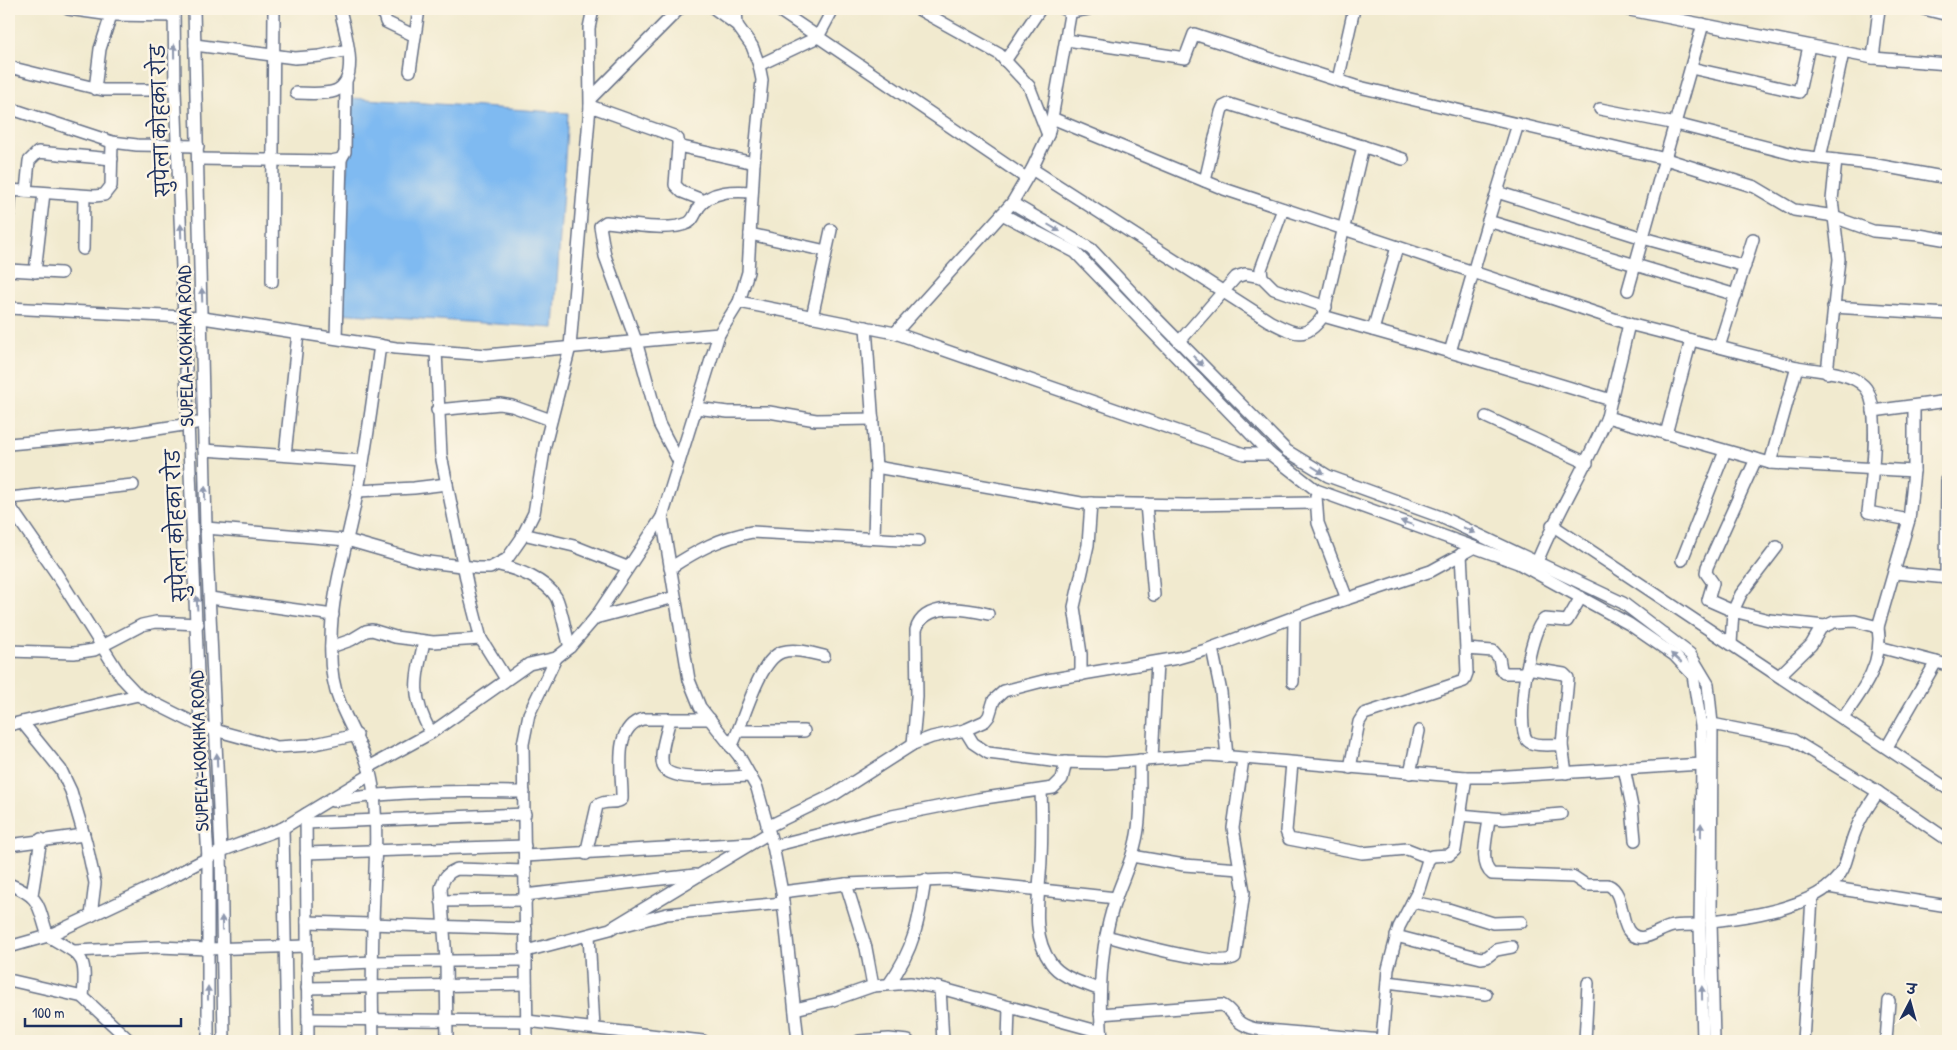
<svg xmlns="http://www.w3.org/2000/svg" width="1957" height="1050" viewBox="0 0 1957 1050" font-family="'Patrick Hand','Playpen Sans Deva',sans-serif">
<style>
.water{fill:#7fbaf1;stroke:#4d74a8}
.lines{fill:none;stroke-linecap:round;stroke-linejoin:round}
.minor-casing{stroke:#667086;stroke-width:14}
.minor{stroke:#fff;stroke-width:11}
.oneway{fill:#8d97ae}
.labels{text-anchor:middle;stroke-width:5;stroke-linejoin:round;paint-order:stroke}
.street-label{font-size:19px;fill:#1b2f5e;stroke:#fcf5e5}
</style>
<rect width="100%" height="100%" fill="#fcf5e5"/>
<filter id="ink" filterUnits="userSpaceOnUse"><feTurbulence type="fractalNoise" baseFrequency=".02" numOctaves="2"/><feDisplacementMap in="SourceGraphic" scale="10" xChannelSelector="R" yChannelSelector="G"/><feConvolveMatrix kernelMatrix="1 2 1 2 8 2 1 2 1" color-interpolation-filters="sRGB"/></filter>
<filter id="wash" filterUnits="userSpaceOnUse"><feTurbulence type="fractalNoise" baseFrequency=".0096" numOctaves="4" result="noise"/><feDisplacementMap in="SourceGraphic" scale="20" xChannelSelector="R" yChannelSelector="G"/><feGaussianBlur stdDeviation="1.12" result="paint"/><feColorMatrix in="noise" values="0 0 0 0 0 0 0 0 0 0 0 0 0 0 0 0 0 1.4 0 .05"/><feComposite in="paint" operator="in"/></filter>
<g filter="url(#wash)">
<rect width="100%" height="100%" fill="#f1eacf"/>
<polygon class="water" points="352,98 568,113 554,328 337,313"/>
</g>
<g filter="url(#ink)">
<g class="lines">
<g class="minor-casing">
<g id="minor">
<polyline points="68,9 111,15 174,16"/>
<polyline points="174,9 175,90 200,726 208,858 208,1041"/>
<polyline points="194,9 206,528 221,851 224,1041"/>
<polyline points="382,9 386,22 415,36"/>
<polyline points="715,9 737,25 752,46 759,65 762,80 754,163 748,272 739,302"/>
<polyline points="736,9 737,25"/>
<polyline points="777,9 1026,178"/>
<polyline points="918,9 999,54 1029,86 1048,135"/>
<polyline points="1063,9 1071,12 1088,9"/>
<polyline points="1625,9 1873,58 1948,64"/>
<polyline points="1924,9 1948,15"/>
<polyline points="1067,40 1185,58 1194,34 1355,86 1666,159 1755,187 1794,210 1828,215 1873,231 1919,235 1948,240"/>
<polyline points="195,45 295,58 320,56 348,50"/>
<polyline points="1873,58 1879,9"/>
<polyline points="1005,61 1040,9"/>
<polyline points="759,65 818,37 833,9"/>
<polyline points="9,67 103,90 175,90"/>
<polyline points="1691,68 1799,92 1809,46"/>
<polyline points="410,71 419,9"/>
<polyline points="1338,80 1354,9"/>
<polyline points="95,89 100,49 111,15"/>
<path d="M296 93C308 93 323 95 335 91 362 80 344 30 340 9"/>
<polyline points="591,98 679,9"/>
<polyline points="590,106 674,136 678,139 678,146"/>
<polyline points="9,108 112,142 137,145 198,146"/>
<polyline points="1600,109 1676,124 1801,156 1871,164 1948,178"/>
<polyline points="1052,118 1224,189 1629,324 1797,367 1770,463"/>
<polyline points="1363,146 1323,316 1478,360 1611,400"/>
<polyline points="1820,158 1843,53"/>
<polyline points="198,159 331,161 341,159 345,152 346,83"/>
<path d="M1032 169 1269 321C1293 333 1305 342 1323 316"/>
<polyline points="1205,181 1221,112 1223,107 1229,104 1403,159"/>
<polyline points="9,190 94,196 104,195 111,186 112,142"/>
<polyline points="26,191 29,161 38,152 112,159"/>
<polyline points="1497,192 1643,238 1745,266"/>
<polyline points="705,201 682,192 675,185 678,146 754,163"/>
<polyline points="1012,203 1091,249 1153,315 1287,451 1328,476 1441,517 1623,603 1690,654 1708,684 1712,724 1711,921 1714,1041"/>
<polyline points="1283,209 1261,269 1262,277 1274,289 1326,307"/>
<polyline points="9,213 11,190"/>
<polyline points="1002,214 1075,252 1270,454 1316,490 1518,563 1629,624 1674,655 1693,675 1701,726 1702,764 1700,925 1703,1041"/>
<polyline points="1488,221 1518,124"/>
<polyline points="750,234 826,251"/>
<polyline points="83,249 84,196"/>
<polyline points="9,270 61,273"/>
<polyline points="35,272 44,193"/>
<polyline points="272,282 274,9"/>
<polyline points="1628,290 1703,24"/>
<polyline points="1833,307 1948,314"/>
<polyline points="9,308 203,318 396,348 487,355 719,334 739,302 895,333 1244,454 1270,454"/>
<polyline points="812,317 831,230"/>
<polyline points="1629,324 1607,417 1770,463 1914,471"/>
<polyline points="866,327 876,467 874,538"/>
<polyline points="1373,330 1397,247"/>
<polyline points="895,333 1012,203 1032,169 1048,135 1052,118 1071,9"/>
<polyline points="336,338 341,159"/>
<polyline points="1179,342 1236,277 1245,274 1262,277"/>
<polyline points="1719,347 1753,239"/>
<polyline points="436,351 441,455 469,593 481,639 506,679"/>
<polyline points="1450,352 1488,221 1736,295"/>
<path d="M1797 367C1817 371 1849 371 1864 386 1883 404 1871 486 1868 512L1909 520"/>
<polyline points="1827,373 1839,259 1832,200 1836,160"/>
<polyline points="696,408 728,412 769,412 816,420 873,419"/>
<polyline points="437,410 500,404 512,406 551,420"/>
<polyline points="1873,411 1948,401"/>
<polyline points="1486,417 1587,463"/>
<polyline points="1666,434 1691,340"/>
<polyline points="9,444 131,433 196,423"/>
<polyline points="204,450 363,461"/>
<polyline points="285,455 298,333"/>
<polyline points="1756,459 1707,567 1706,573 1713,583 1708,600 1733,611 1741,594 1777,547"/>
<path d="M679 462 659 424 636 341 605 256 600 226 606 222C627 224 669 232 688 223 694 220 695 213 699 207 711 190 734 191 752 192"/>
<polyline points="876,467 1081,503 1186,505 1316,503"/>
<polyline points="358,491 414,488 447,484"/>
<polyline points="1316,496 1318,523 1347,599"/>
<polyline points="9,498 133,485"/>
<polyline points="1146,504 1154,595"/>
<polyline points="9,505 56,573 122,678 138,695 200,726 277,747 310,745 357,735"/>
<polyline points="662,517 689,680 700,707 739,756 757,788 773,846 782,892 798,1041"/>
<polyline points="1552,525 1948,789"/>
<polyline points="206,528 347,540 420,561 478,568 490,568 507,559 521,539 534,513 545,445 570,347 590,106 589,28 593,9"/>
<polyline points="523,534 574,546 627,567"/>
<polyline points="1461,554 1466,649 1493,651 1499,658 1501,669 1504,673 1527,673"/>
<polyline points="1682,560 1725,451"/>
<path d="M1537 562C1557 512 1586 467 1607 417"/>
<path d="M499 565C517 569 546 580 556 597 561 606 566 635 570 647"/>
<path d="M670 568C698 550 719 538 752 532L919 541"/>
<polyline points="1895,573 1948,578"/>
<polyline points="1946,578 1947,480"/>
<polyline points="210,598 333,615"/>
<polyline points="595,618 675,597"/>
<path d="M424 642C415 681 411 697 431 733"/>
<polyline points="1731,644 1733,611 1769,620 1825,626"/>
<polyline points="331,647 351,640 366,631 372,630 395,637 433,642 481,639"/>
<polyline points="1879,647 1936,662"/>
<polyline points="1212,648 1221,692 1227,757"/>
<polyline points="9,651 74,653 94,650 142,625 156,622 198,624"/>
<polyline points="1527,668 1564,674 1568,678 1562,745 1566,773"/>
<polyline points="1081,675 1081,654 1074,607 1088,545 1091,503"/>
<polyline points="1779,676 1811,645 1821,628 1834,622 1855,621 1878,627 1909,520 1914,471 1914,406"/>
<polyline points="1293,682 1294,617"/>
<path d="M1843 718C1863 690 1884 663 1878 627"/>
<path d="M670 719C667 732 659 753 663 766 670 784 733 776 750 776"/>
<polyline points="22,722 61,770 71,791 86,842 95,883 91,916"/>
<polyline points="9,725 138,695"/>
<polyline points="1706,725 1712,724 1793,740 1878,792 1948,840"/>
<polyline points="965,730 973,743 988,753 1059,762 1106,763 1209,755 1466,777 1492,777 1702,764"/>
<polyline points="739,731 804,731"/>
<path d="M913 744 917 697 916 630C924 601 966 609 988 614"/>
<path d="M1562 745C1553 744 1535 747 1528 741 1514 730 1529 627 1545 619L1567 621 1581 597"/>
<path d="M731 747C743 725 758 660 782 652 795 648 811 653 824 656"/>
<polyline points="1887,747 1936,662 1948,665"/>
<polyline points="1152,759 1157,662"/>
<polyline points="1292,763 1286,831 1289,839 1362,853 1407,849 1430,858"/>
<polyline points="1350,768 1359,722 1364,714 1464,681 1467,673 1466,649"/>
<polyline points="1624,768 1632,807 1635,840"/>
<polyline points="1410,773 1419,731"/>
<path d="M1041 791C1042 814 1042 837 1041 859 1040 894 1029 933 1051 963 1061 978 1084 983 1100 990"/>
<path d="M333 801C397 790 460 791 524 792"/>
<polyline points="306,814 308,1041"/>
<polyline points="1460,815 1504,819 1561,814"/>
<path d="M1489 818C1488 833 1478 864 1492 874L1574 877 1586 885H1608C1623 891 1620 917 1628 930 1640 948 1659 928 1673 926 1682 925 1691 925 1700 925"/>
<polyline points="306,823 525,814"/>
<polyline points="767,827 835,794 913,744 932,737 965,730 985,721 989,716 994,700 1004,691 1047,680 1178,658 1206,650 1313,610 1431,571 1473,548"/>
<polyline points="283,828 287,1041"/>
<polyline points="9,845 84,835"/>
<polyline points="773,846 892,816 978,799 1053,788 1062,779 1066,762"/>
<polyline points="306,853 525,846"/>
<path d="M586 854 597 806C604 799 616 805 622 799 623 776 611 727 643 719H710"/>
<polyline points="525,856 751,843"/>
<polyline points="1132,856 1184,865 1240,869"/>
<path d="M9 884C42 898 37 904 48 936L158 884 221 851 283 828 370 775 369 767 431 733 529 664 556 658 570 647 595 618 662 517 719 334"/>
<polyline points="846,884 866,948 873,986"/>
<polyline points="1828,887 1948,906"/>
<polyline points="782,892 846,884 948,880 1116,898"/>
<polyline points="32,895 41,839"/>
<polyline points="525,895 695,875"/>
<polyline points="441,901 526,900"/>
<polyline points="1412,902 1448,909 1493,923 1521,922"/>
<path d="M1711 921C1749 917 1824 907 1843 869 1848 858 1850 844 1855 832 1860 818 1869 805 1878 792"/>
<polyline points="307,922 526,929"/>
<polyline points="621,926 667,914 783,903"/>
<polyline points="589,935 594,1028"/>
<path d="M1106 936C1127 941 1221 969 1235 957L1244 892 1233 828 1243 759"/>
<polyline points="1396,936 1481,958 1487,957 1496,950 1512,947"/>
<path d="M9 947 48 936C83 957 87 954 83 997"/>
<polyline points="75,951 159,947 208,949 307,946"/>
<polyline points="526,951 610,929 769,833"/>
<polyline points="307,965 373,962 526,960"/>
<polyline points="9,980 83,997 130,1041"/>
<polyline points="1387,982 1486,994"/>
<path d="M889 984C914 949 919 921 925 880"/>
<polyline points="307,988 526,984"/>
<polyline points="940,988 943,1041"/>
<polyline points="795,1009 833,1000 873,986 910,983 940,988 1101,1032"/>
<path d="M1100 1014 1222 1005C1238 1013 1230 1023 1256 1029L1382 1040"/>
<polyline points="308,1019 527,1021 703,1041"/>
<path d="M373 1041C372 1002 372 963 373 924 374 881 378 838 374 795 370 756 354 737 340 703 332 684 330 661 331 640 331 593 347 545 356 499 367 448 373 396 380 345"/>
<path d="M447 1041 446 960 441 888C444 877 447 873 457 869L525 871"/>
<polyline points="527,1041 523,744 529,714 556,658"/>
<polyline points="859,1041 889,1039 908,1041"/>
<polyline points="1008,1041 1009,1007"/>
<path d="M1102 1041C1098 992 1100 944 1116 898 1123 878 1132 860 1136 840 1142 815 1139 785 1140 760"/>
<polyline points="1382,1041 1388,969 1399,927 1419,889 1428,860 1432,856 1449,855 1455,850 1466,777"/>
<polyline points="1585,1041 1588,983"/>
<polyline points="1803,1041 1812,898"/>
<polyline points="1886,1041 1889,1001"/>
</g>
</g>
<use href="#minor" class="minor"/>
</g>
<defs><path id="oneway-solid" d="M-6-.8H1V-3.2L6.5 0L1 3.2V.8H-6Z" transform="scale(1.25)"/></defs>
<g class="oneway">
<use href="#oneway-solid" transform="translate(174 51) rotate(-91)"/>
<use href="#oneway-solid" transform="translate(1054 228) rotate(30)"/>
<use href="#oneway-solid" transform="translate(181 231) rotate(-92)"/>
<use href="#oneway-solid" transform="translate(202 295) rotate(-92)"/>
<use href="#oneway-solid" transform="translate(1198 361) rotate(45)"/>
<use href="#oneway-solid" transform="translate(1318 470) rotate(32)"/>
<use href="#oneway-solid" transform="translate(205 493) rotate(-91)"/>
<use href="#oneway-solid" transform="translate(1407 523) rotate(-160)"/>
<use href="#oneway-solid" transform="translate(1469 530) rotate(25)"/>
<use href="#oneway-solid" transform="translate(197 603) rotate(-93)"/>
<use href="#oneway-solid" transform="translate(1676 658) rotate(-138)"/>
<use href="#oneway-solid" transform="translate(217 760) rotate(-92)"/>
<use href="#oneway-solid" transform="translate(1701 830) rotate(-89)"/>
<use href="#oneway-solid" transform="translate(222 923) rotate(-91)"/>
<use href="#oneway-solid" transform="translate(208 993) rotate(-90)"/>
<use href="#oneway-solid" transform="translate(1702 993) rotate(-91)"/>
</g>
</g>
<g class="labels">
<g class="street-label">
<text transform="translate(160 121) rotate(-92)" y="7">सुपेला कोहका रोड</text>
<text transform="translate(185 346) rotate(-91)" y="7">SUPELA-KOKHKA ROAD</text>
<text transform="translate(176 526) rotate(-93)" y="7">सुपेला कोहका रोड</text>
<text transform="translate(199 751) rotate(-92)" y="7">SUPELA-KOKHKA ROAD</text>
</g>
</g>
<rect width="1957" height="1050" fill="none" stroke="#fcf5e5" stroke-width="30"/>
<g transform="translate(1910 1002) rotate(6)" stroke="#fcf5e5" stroke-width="4" paint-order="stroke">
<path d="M0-4L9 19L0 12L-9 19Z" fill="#1b2f5e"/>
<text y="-8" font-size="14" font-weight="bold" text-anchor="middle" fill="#1b2f5e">उ</text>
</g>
<path d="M25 1018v8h156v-8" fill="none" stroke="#1b2f5e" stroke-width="2.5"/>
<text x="32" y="1018" font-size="15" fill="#1b2f5e" stroke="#fcf5e5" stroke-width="4" paint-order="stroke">100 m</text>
</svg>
